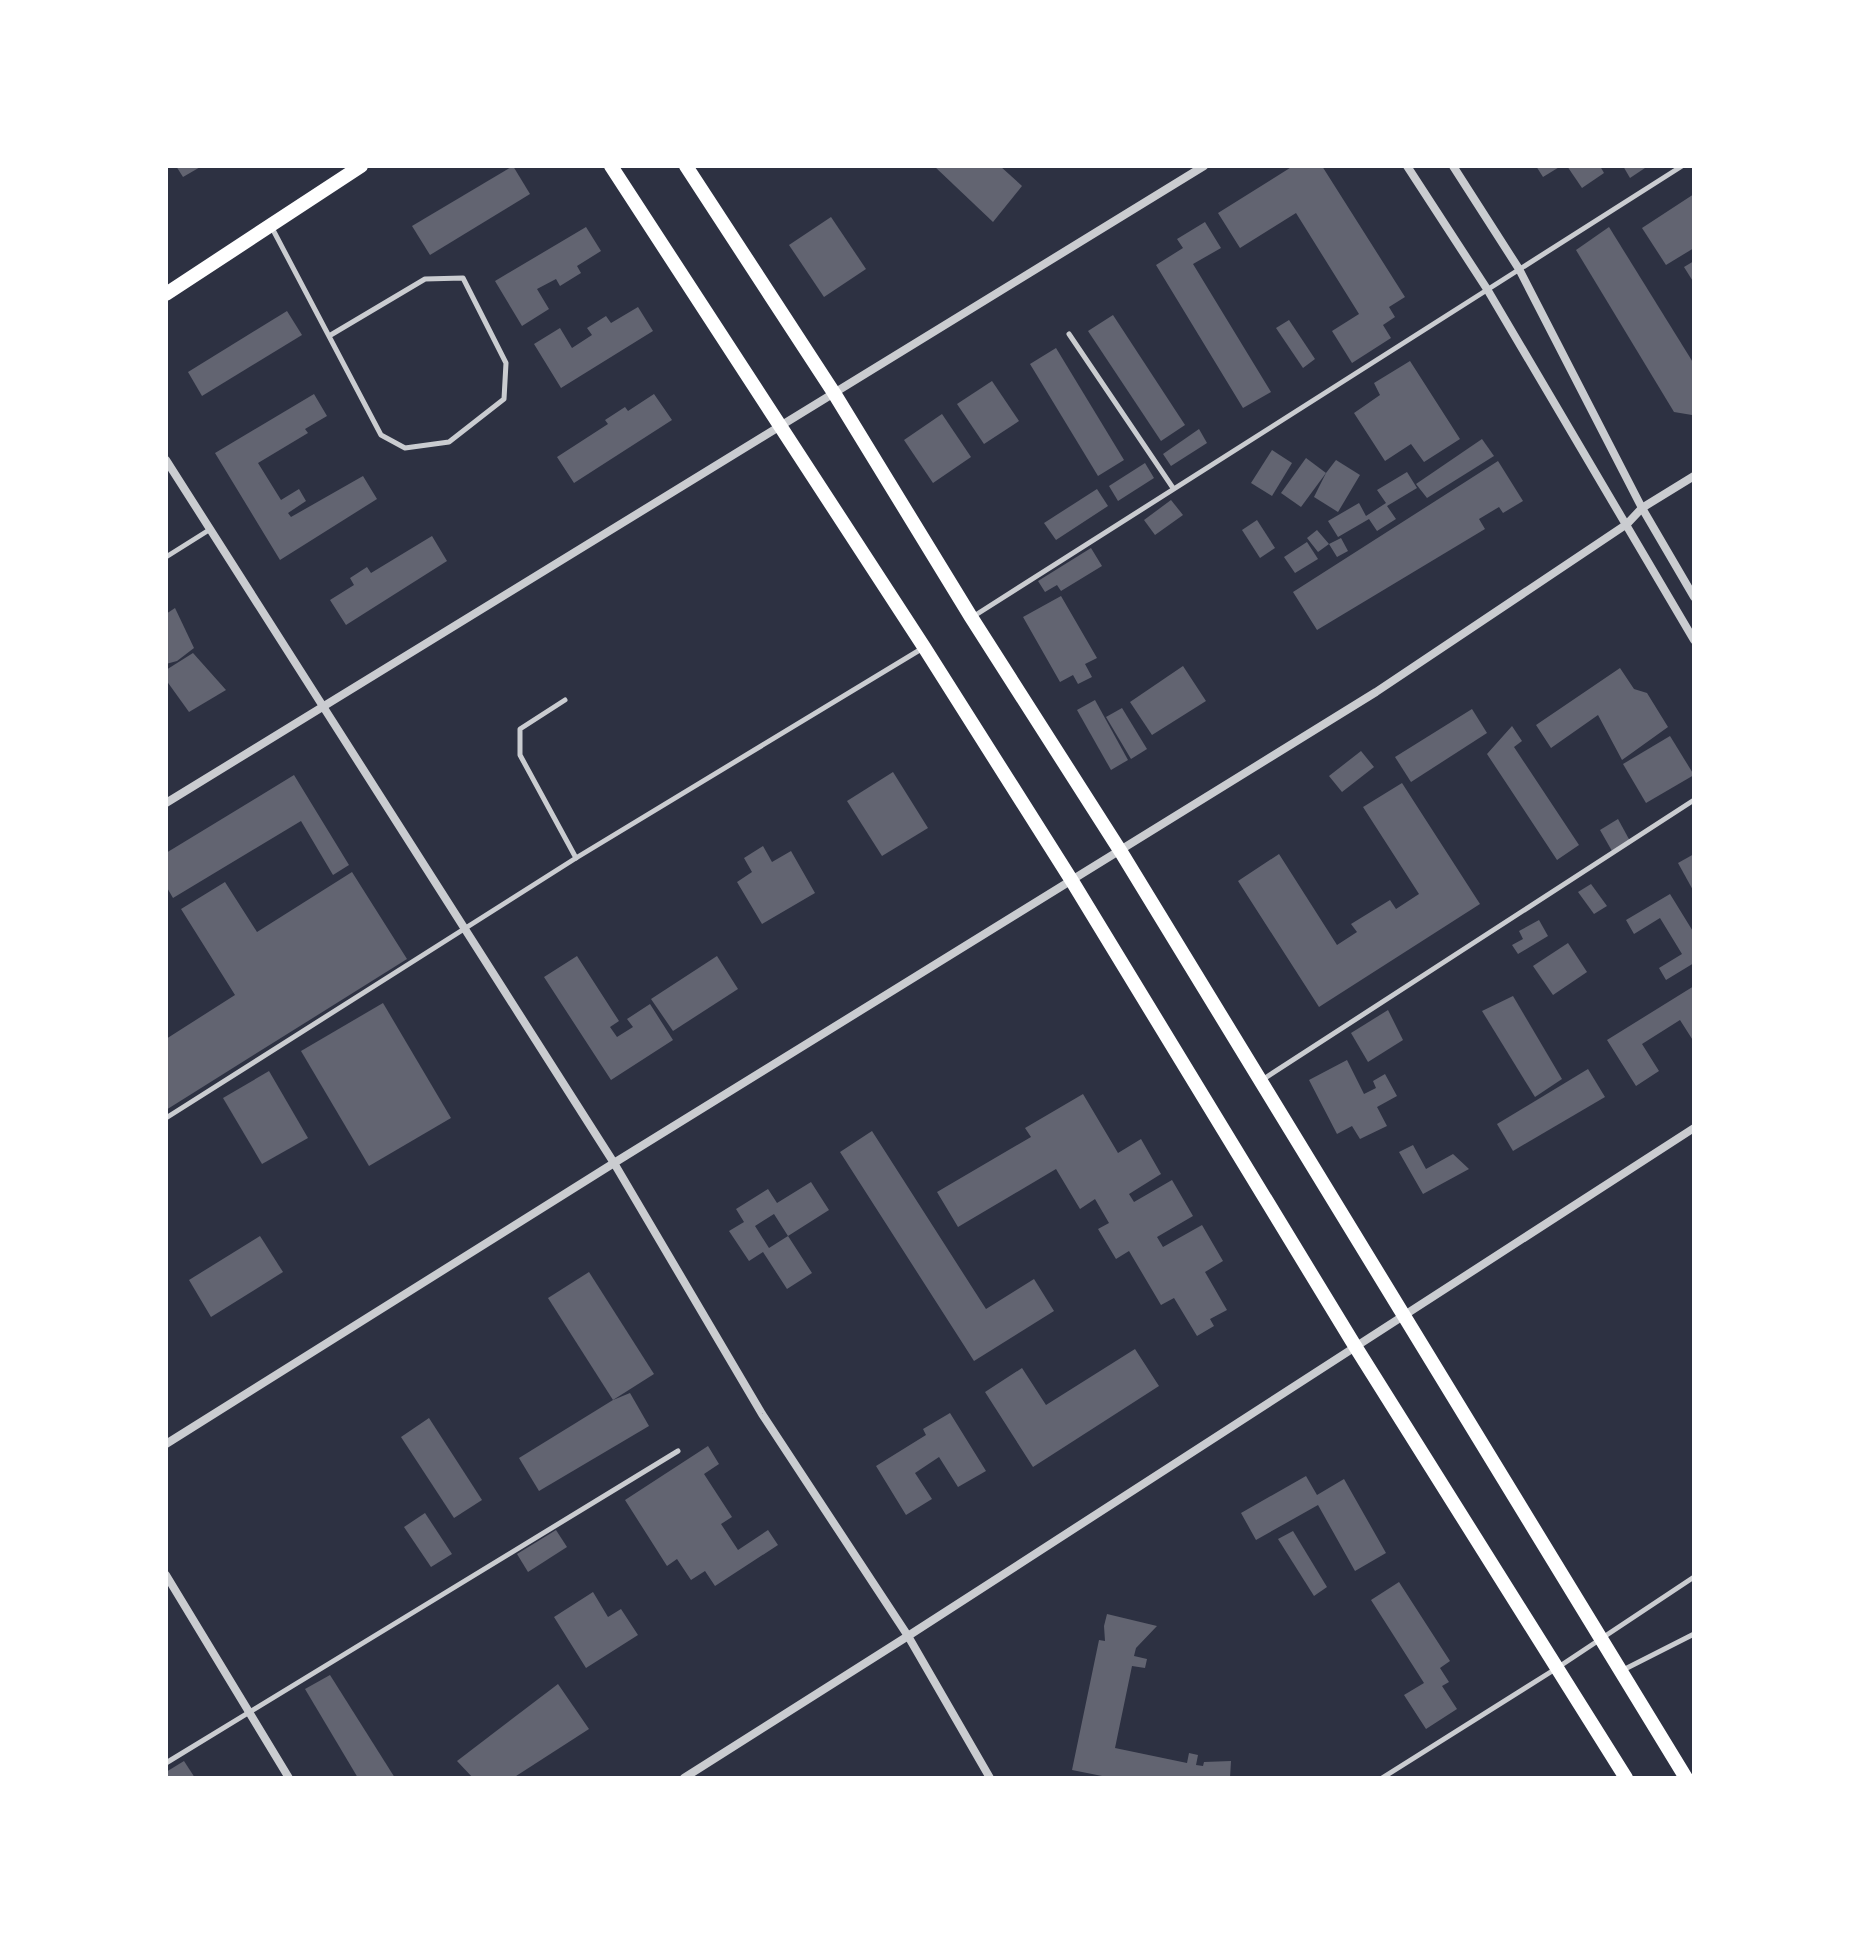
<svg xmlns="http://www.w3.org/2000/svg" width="1860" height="1944" viewBox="0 0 1860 1944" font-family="'IBM Plex Serif',serif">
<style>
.building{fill:#626471}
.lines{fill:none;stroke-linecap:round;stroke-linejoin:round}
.service{stroke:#caccd0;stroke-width:5}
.minor{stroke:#caccd0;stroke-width:8}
.secondary{stroke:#fff;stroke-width:14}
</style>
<rect width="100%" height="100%" fill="#2d3142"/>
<g class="building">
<polygon points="176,166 202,166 183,177"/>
<polygon points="513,166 530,194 430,255 412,226"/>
<polygon points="934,166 1000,166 1022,186 993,222"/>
<polygon points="1293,166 1322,166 1405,297 1389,307 1395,317 1383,325 1391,338 1352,363 1332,331 1359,314 1296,213 1240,248 1218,213"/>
<polygon points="1536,166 1561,166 1543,177"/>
<polygon points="1567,166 1600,166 1604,173 1582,188"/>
<polygon points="1623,166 1648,166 1630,178"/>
<polygon points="1694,194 1694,248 1666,265 1642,228"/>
<polygon points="831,217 866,269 824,297 789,245"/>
<polygon points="1205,222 1221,248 1193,264 1271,392 1243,408 1156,265 1183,248 1177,239"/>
<polygon points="586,227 601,251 577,266 581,273 560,286 556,279 537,289 549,309 522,326 495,281"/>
<polygon points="1609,227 1694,364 1694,413 1692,415 1674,412 1576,250"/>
<polygon points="1694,261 1694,283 1684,267"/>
<polygon points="638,307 653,331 561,388 534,344 560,328 572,348 592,335 587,328 606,316 611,323"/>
<polygon points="287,311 302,335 202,396 188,372"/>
<polygon points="1113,315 1185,425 1161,441 1088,331"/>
<polygon points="1289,320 1315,359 1303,368 1276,328"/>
<polygon points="1056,348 1124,460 1098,476 1030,364"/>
<polygon points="1410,361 1460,439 1424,462 1411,444 1385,461 1354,413 1380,395 1374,383"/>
<polygon points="992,381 1019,421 984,444 957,404"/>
<polygon points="314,394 327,416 305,429 308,433 258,463 281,500 299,489 306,501 288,513 291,517 363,476 377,499 280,560 215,453"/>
<polygon points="654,394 672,420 574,483 557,457 608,424 605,420 625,407 628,411"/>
<polygon points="942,414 971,457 933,483 904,440"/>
<polygon points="1199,429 1207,443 1171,466 1163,454"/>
<polygon points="1482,439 1494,456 1427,498 1416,484"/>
<polygon points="1272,450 1292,463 1272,496 1251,483"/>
<polygon points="1306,458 1326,473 1301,507 1281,493"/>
<polygon points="1336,460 1360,475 1338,512 1314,497 1326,473"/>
<polygon points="1498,461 1523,501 1503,513 1499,507 1479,519 1485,529 1317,630 1293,592"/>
<polygon points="1145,463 1154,478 1118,501 1109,486"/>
<polygon points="1407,472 1417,488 1387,506 1396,519 1377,531 1369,519 1338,537 1328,521 1359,503 1366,516 1386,503 1377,490"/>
<polygon points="1097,489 1108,506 1056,540 1044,523"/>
<polygon points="1171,500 1183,515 1155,535 1144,520"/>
<polygon points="1257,520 1275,548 1260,558 1242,530"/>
<polygon points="1317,530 1329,544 1341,538 1348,551 1337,557 1329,544 1318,552 1307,538"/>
<polygon points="432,536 447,561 346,625 330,600 354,585 350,578 367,567 371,573"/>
<polygon points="1307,542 1318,559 1295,573 1284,557"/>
<polygon points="1091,548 1102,566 1061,591 1057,585 1045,592 1038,581"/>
<polygon points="1061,596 1097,658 1085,664 1092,677 1078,684 1073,675 1060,682 1023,617"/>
<polygon points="175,608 194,648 177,661 166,664 166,614"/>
<polygon points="193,653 226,690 189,712 166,680 166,670"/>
<polygon points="1183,666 1206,701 1152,735 1130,702"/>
<polygon points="1620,668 1634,689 1647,693 1668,727 1622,760 1598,715 1551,748 1536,725"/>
<polygon points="1095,700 1128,760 1111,770 1077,710"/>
<polygon points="1122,708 1147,749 1131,759 1106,717"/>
<polygon points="1472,709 1487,733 1411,782 1395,757"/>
<polygon points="1512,726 1522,741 1514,747 1579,845 1557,860 1487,754"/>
<polygon points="1670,736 1694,775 1646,803 1623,764"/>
<polygon points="1361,751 1374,767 1342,792 1329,776"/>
<polygon points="893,772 928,828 882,856 847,801"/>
<polygon points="294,775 349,865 333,875 301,821 173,898 166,886 166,853"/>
<polygon points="1402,783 1480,904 1319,1007 1238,881 1279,854 1337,945 1357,932 1351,924 1390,900 1396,909 1419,894 1363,807"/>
<polygon points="1618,819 1630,841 1612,851 1600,830"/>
<polygon points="763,846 772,862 791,851 815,893 762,924 737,882 752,872 744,858"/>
<polygon points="1694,854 1694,892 1678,863"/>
<polygon points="352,872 407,959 166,1110 166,1039 235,995 181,909 225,882 257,932"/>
<polygon points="1591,884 1607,906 1594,914 1578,892"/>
<polygon points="1670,894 1694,933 1694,963 1666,980 1659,968 1682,954 1660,918 1634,934 1626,920"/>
<polygon points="1539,920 1548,936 1518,954 1512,945 1523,939 1519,931"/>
<polygon points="1568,943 1587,972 1553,995 1533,966"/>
<polygon points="577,956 619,1021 610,1027 617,1037 633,1027 627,1019 650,1004 673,1040 611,1080 544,977"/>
<polygon points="717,956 738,989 673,1031 651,999"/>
<polygon points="1694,986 1694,1042 1680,1020 1642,1044 1659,1071 1636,1086 1607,1040"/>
<polygon points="1513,996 1562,1079 1535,1097 1482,1011"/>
<polygon points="383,1003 451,1118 369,1166 301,1051"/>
<polygon points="1388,1010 1403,1040 1368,1062 1351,1033"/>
<polygon points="1347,1060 1364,1094 1376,1088 1373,1081 1385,1074 1397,1096 1377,1107 1387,1126 1360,1139 1352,1126 1337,1134 1309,1080"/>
<polygon points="1588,1069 1605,1097 1513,1151 1497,1124"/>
<polygon points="269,1071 308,1138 262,1164 223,1098"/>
<polygon points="1083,1094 1118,1153 1141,1139 1161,1174 1129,1194 1134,1202 1172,1180 1193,1216 1157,1237 1163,1247 1202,1225 1223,1261 1205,1272 1227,1310 1210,1319 1214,1326 1197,1336 1174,1298 1161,1305 1129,1251 1116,1259 1098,1229 1109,1223 1095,1199 1080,1209 1056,1169 958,1227 937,1192 1031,1137 1025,1128"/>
<polygon points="872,1131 986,1309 1034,1279 1054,1311 974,1361 840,1152"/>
<polygon points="1413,1145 1426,1169 1453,1154 1469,1169 1423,1194 1399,1152"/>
<polygon points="811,1182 829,1210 788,1236 774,1214 755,1226 769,1248 788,1236 812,1273 787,1289 763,1252 749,1261 729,1231 744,1222 736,1209 768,1189 777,1203"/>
<polygon points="260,1236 283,1272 211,1317 189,1280"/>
<polygon points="589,1272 654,1374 613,1400 548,1298"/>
<polygon points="1135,1349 1159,1386 1033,1467 985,1392 1022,1368 1046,1405"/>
<polygon points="630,1393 649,1426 539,1491 519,1458 613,1400"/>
<polygon points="950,1413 986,1471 958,1487 939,1457 915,1473 932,1499 906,1515 876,1466 926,1435 923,1429"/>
<polygon points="429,1418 482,1500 454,1518 401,1437"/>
<polygon points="708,1446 719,1464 704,1474 732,1517 721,1524 738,1550 768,1530 778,1545 715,1586 705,1571 691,1580 677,1559 667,1566 625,1500"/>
<polygon points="1306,1476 1317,1495 1344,1479 1386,1553 1355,1571 1318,1505 1256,1540 1241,1513"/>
<polygon points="425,1513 452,1554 431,1567 404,1527"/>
<polygon points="556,1530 567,1547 528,1572 517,1554"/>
<polygon points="1293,1531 1327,1587 1314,1596 1278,1539"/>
<polygon points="1399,1582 1450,1661 1440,1668 1449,1682 1442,1686 1457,1709 1426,1729 1404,1695 1424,1683 1371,1600"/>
<polygon points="593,1592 608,1617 621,1609 638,1635 586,1668 554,1617"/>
<polygon points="1107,1614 1157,1626 1136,1648 1134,1656 1147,1659 1145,1668 1132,1666 1115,1748 1187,1763 1189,1753 1198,1755 1196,1765 1203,1766 1204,1762 1231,1761 1230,1778 1112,1778 1072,1770 1099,1640 1105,1641 1104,1626"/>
<polygon points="330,1675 395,1778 358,1778 305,1689"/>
<polygon points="558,1684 589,1729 513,1778 473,1778 457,1761"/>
<polygon points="184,1761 195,1778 166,1778 166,1772"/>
</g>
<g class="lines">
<g class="service">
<polyline points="271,226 381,435 405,448 449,442 504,399 506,363 463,278 425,279 329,336"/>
<polyline points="1069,334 1173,488"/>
<polyline points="166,557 209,530"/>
<polyline points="974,616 1682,166"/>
<polyline points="565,700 520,729 520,755 576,858"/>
<polyline points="1262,1080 1694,800"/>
<polyline points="166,1118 576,858 923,648"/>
<polyline points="1623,1670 1694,1634"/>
<polyline points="166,1763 678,1451"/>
<polyline points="1382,1778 1557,1668 1694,1577"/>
</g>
<g class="minor">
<polyline points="1407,166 1487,289 1694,640"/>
<polyline points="1453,166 1519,269 1642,508 1694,597"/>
<polyline points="166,460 614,1163 762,1414 908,1636 990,1778"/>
<polyline points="166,803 1204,166"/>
<polyline points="166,1444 614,1163 1376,692 1627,524 1642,508 1694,476"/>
<polyline points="166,1575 289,1778"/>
<polyline points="684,1778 908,1636 1694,1128"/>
</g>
<g class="secondary">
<polyline points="611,166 924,647 1072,881 1355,1346 1626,1778"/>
<polyline points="686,166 834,393 971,617 1121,852 1686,1778"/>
<polyline points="166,294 361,166"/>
</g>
</g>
<rect width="1860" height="1944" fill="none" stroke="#ffffff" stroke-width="336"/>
</svg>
